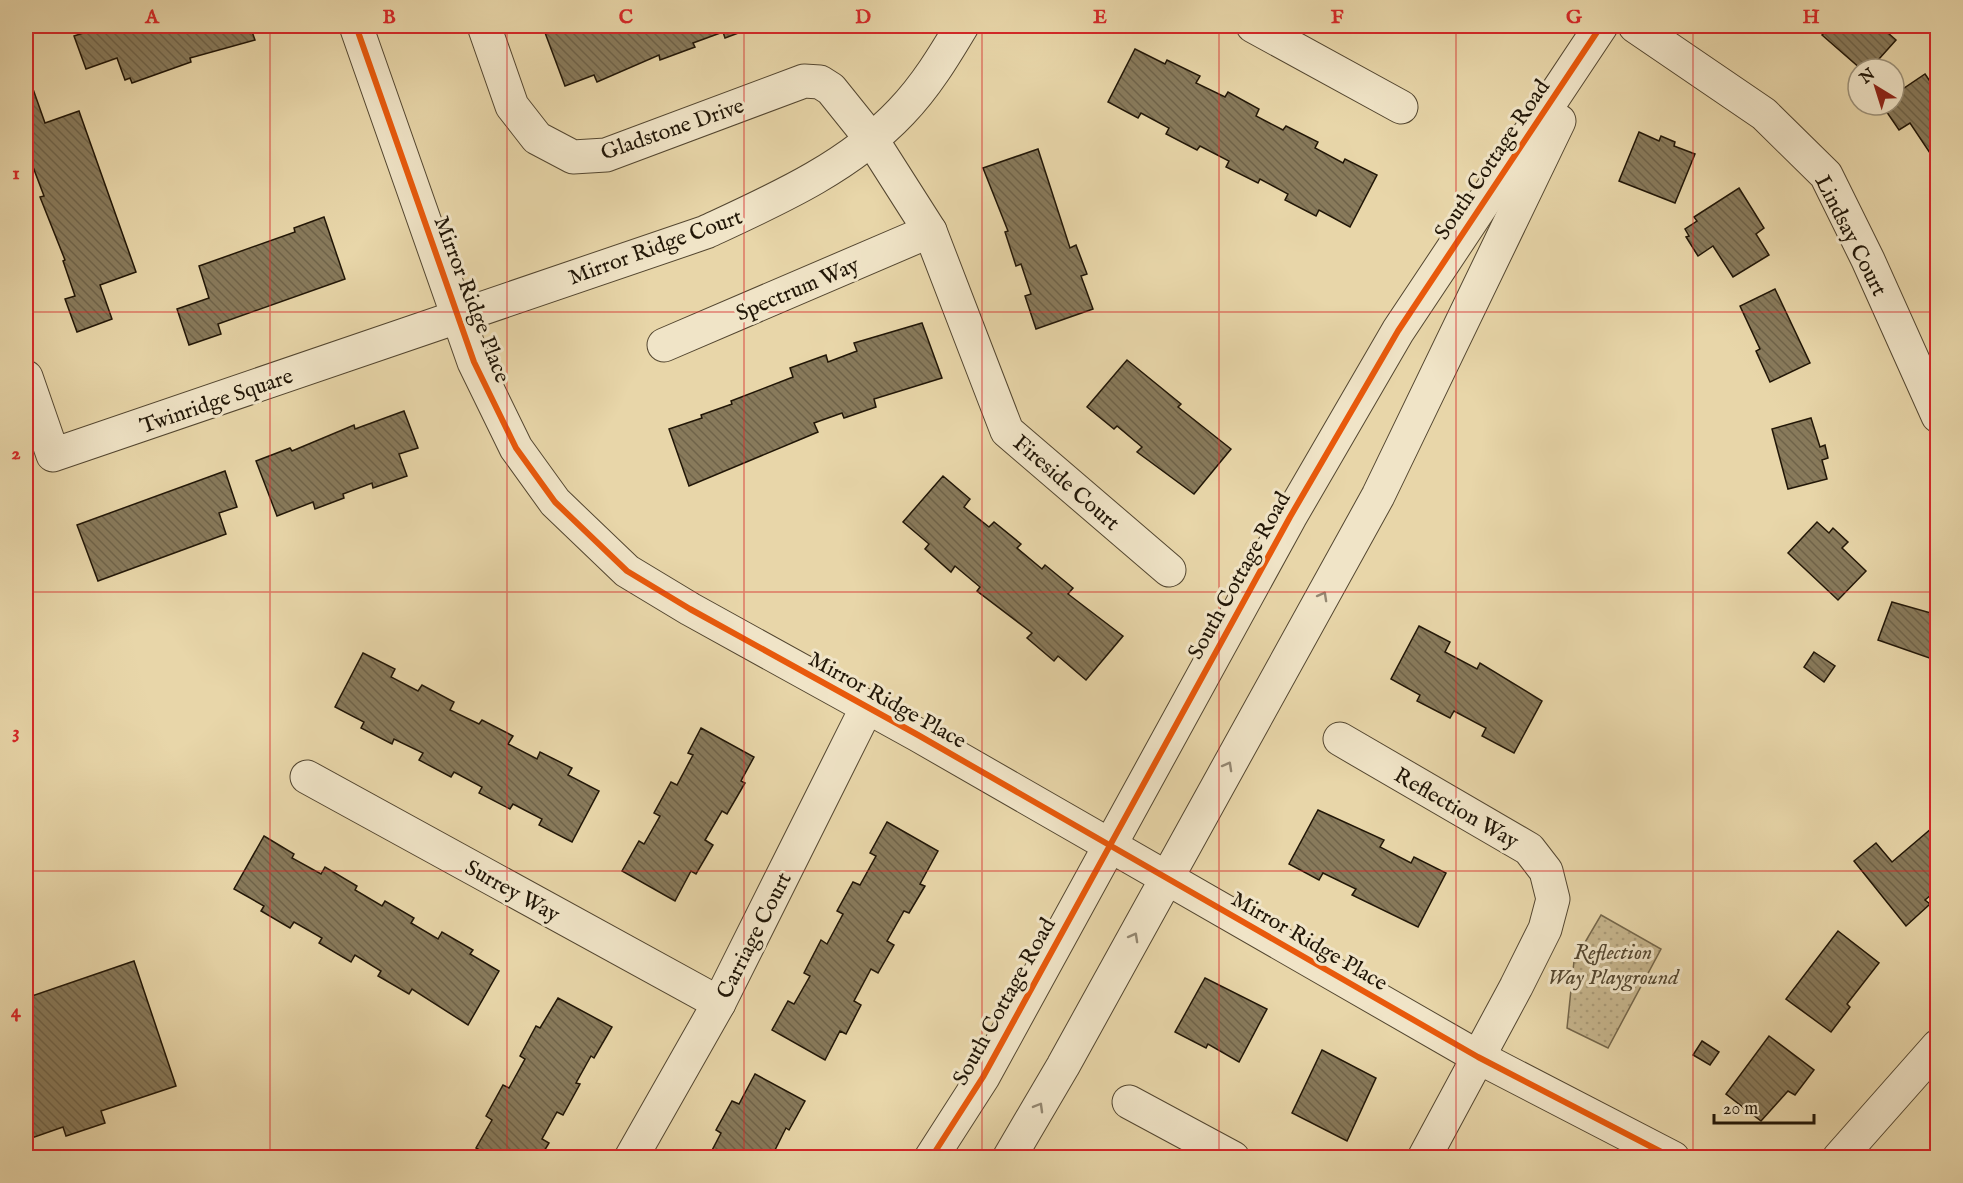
<svg xmlns="http://www.w3.org/2000/svg" width="1963" height="1183" viewBox="0 0 1963 1183" font-family="'IM FELL English',serif">
<style>
.park{fill:url(#park-dots);stroke:#74664a;stroke-width:1.5}
.building{fill:url(#building-back-hatch);stroke:#211607;stroke-width:1.5}
.lines{fill:none;stroke-linecap:round;stroke-linejoin:round}
.minor-casing{stroke:#534630;stroke-width:35}
.tertiary-casing{stroke:#534630;stroke-width:35}
.minor{stroke:#f0e4c7;stroke-width:33}
.tertiary{stroke:#f0e4c7;stroke-width:33}
.cycleway-casing{stroke:#f0e4c7;stroke-width:10}
.cycleway{stroke:#e8590c;stroke-width:6}
.oneway{stroke:#938771}
.grid{fill:none;stroke:#d62828;stroke-width:1.5;stroke-opacity:0.55}
.labels{text-anchor:middle;stroke-width:6;stroke-linejoin:round;paint-order:stroke}
.street-label{font-size:22px;fill:#211607;stroke:#f0e4c7}
.park-label{font-size:22px;font-style:italic;fill:#53462f;stroke:#f0e4c7}
.neatline{fill:none;stroke:#d62828;stroke-width:2}
.grid-label{font-size:20px;text-anchor:middle;font-weight:bold;fill:#d62828}
</style>
<defs>
<pattern id="park-dots" width="8" height="8" patternUnits="userSpaceOnUse" patternTransform="scale(1.5)"><rect width="8" height="8" fill="#c6b58d"/><path d="M2 2h.1M6 6h.1" fill="none" stroke="#aa9b78" stroke-width="1.8" stroke-linecap="round"/></pattern>
<pattern id="building-back-hatch" width="6" height="6" patternUnits="userSpaceOnUse" patternTransform="scale(1.5)"><rect width="6" height="6" fill="#887a5b"/><path d="M-1 5l2 2M0 0l6 6M5-1l2 2" fill="none" stroke="#6f6349"/></pattern>
</defs>
<rect width="100%" height="100%" fill="#e8d6a9"/>
<filter id="stains"><feTurbulence type="fractalNoise" baseFrequency=".00333" numOctaves="4"/><feColorMatrix values="0 0 0 0 .2 0 0 0 0 .09 0 0 0 0 .02 0 0 0 .5 -.17"/></filter>
<radialGradient id="worn" r=".72"><stop offset=".6" stop-color="#630" stop-opacity="0"/><stop offset="1" stop-color="#630" stop-opacity=".3"/></radialGradient>
<polygon class="park" points="1601,915 1661,949 1608,1048 1567,1028 1574,961"/>
<g class="building">
<polygon points="105,26 250,26 255,40 190,58 191,62 132,83 130,78 125,80 117,58 86,69 74,36"/>
<polygon points="558,26 757,26 725,38 723,32 693,43 695,47 660,60 659,55 597,82 594,75 565,86 544,30"/>
<polygon points="1818,26 1880,26 1896,40 1870,69 1861,69 1822,35 1825,32"/>
<polygon points="1135,49 1165,64 1167,60 1200,76 1196,83 1225,97 1228,92 1259,109 1256,116 1283,130 1286,126 1318,142 1315,148 1343,163 1345,159 1377,175 1350,227 1319,210 1316,216 1285,200 1288,194 1260,179 1258,183 1226,167 1229,161 1200,146 1197,150 1166,134 1169,128 1141,113 1138,118 1108,102"/>
<polygon points="1925,74 1938,93 1938,153 1932,156 1910,123 1899,130 1882,105 1894,105 1894,95"/>
<polygon points="33,89 45,123 79,111 136,272 100,285 112,319 77,332 65,299 75,296 63,261 65,260 40,197 44,196 33,167 29,168 26,159 26,91"/>
<polygon points="1639,132 1659,141 1661,136 1675,142 1674,146 1695,154 1675,203 1619,181"/>
<polygon points="1038,149 1070,248 1076,245 1087,274 1081,276 1093,309 1036,329 1025,296 1031,294 1021,264 1016,266 1005,232 1008,231 983,168"/>
<polygon points="1739,188 1764,228 1756,234 1769,255 1733,277 1713,246 1698,256 1686,237 1689,236 1685,229 1697,221 1694,217"/>
<polygon points="324,217 345,279 218,324 221,334 189,345 177,309 209,298 199,266 295,232 294,228"/>
<polygon points="1775,289 1810,363 1770,382 1756,351 1760,349 1740,306"/>
<polygon points="922,323 942,378 874,399 876,407 844,418 842,413 814,423 818,432 689,486 669,429 702,418 701,415 732,404 731,401 793,377 790,368 826,355 828,362 857,351 854,343"/>
<polygon points="1127,360 1181,404 1178,407 1231,449 1194,494 1137,452 1142,447 1117,426 1114,429 1087,407"/>
<polygon points="404,411 418,448 399,454 407,476 373,488 372,483 343,494 344,498 315,509 313,502 277,516 256,461 290,448 292,451 354,425 355,429"/>
<polygon points="1811,418 1820,447 1825,445 1828,458 1822,460 1827,479 1788,489 1772,429"/>
<polygon points="225,471 237,507 219,513 226,534 98,581 77,525"/>
<polygon points="943,476 970,499 964,507 989,527 994,522 1021,544 1017,548 1042,569 1045,565 1073,588 1068,594 1123,636 1086,680 1058,656 1054,661 1027,638 1032,633 977,591 980,587 955,566 951,572 925,549 929,544 903,522"/>
<polygon points="1817,522 1829,533 1833,528 1848,542 1842,548 1866,571 1838,600 1788,553"/>
<polygon points="1892,602 1938,615 1938,661 1878,640"/>
<polygon points="1419,626 1450,642 1445,652 1477,669 1480,663 1542,701 1514,753 1482,736 1486,728 1454,711 1450,718 1417,701 1420,695 1391,679"/>
<polygon points="1814,652 1835,666 1824,682 1804,667"/>
<polygon points="363,653 395,669 391,677 418,691 422,685 454,702 450,710 479,724 482,720 513,736 508,744 537,759 540,752 572,768 568,775 599,791 572,842 539,825 542,819 513,804 510,809 479,793 482,787 454,772 451,777 419,760 423,753 394,739 392,744 361,728 364,722 335,707"/>
<polygon points="701,728 754,757 741,781 745,783 727,814 722,811 705,840 713,845 696,874 691,871 675,901 622,871 639,841 644,844 660,816 654,813 671,782 677,785 693,755 688,753"/>
<polygon points="1318,810 1384,840 1380,847 1411,863 1414,857 1446,873 1418,927 1352,895 1356,889 1323,873 1319,880 1289,864"/>
<polygon points="887,822 938,851 920,884 925,886 909,913 904,911 887,941 894,945 878,973 871,969 854,1001 861,1005 846,1034 840,1031 825,1060 772,1030 788,1001 794,1004 810,976 804,973 821,940 827,944 843,914 837,911 853,882 860,885 876,856 870,853"/>
<polygon points="1932,828 1938,834 1938,889 1925,900 1930,904 1906,926 1854,861 1876,843 1892,862"/>
<polygon points="264,836 294,854 292,858 321,874 325,867 357,886 355,890 382,906 385,901 414,918 411,923 438,939 442,932 473,950 470,954 499,971 468,1025 412,989 409,994 378,976 381,971 355,955 351,962 319,943 322,938 294,922 290,928 261,911 264,906 234,889"/>
<polygon points="1838,931 1879,963 1847,1004 1850,1007 1831,1032 1786,999"/>
<polygon points="134,961 176,1086 101,1111 105,1123 66,1136 63,1127 26,1140 26,998"/>
<polygon points="1205,978 1267,1009 1239,1062 1208,1044 1206,1048 1175,1032"/>
<polygon points="558,998 612,1027 594,1058 591,1056 576,1083 580,1084 563,1115 557,1112 542,1139 549,1143 540,1158 493,1158 476,1148 492,1120 486,1116 503,1085 509,1088 525,1059 520,1056 536,1026 540,1028"/>
<polygon points="1769,1036 1814,1070 1795,1095 1788,1091 1761,1121 1726,1094"/>
<polygon points="1702,1041 1719,1052 1710,1065 1693,1055"/>
<polygon points="1322,1050 1376,1078 1347,1141 1292,1113"/>
<polygon points="755,1074 805,1101 789,1130 786,1128 771,1158 708,1158 721,1133 716,1130 732,1101 739,1104"/>
</g>
<g class="lines">
<g class="minor-casing">
<g id="minor">
<polyline points="356,26 474,362 516,448 555,502 627,571 690,609 918,735 1478,1057 1673,1158"/>
<polyline points="484,26 512,106 537,138 573,157 606,155 804,81 820,82 831,89 872,140 930,231 1007,431 1169,570"/>
<polyline points="1253,26 1401,107"/>
<polyline points="1635,26 1764,114 1826,175 1868,260 1938,416"/>
<polyline points="664,345 930,231"/>
<path d="M26 377 53 455 706 232C775 200 848 168 901 112 926 86 944 56 962 26"/>
<polyline points="1340,739 1529,849 1546,871 1553,899 1545,929 1516,987 1424,1158"/>
<polyline points="307,777 719,1003"/>
<polyline points="1129,1102 1233,1158"/>
<polyline points="631,1158 719,1003 867,707"/>
<polyline points="1839,1158 1938,1046"/>
</g>
</g>
<g class="tertiary-casing">
<g id="tertiary">
<polyline points="931,1158 983,1077 1290,517 1398,331 1601,26"/>
<polyline points="1009,1158 1063,1066 1378,496 1559,121"/>
</g>
</g>
<use href="#minor" class="minor"/>
<use href="#tertiary" class="tertiary"/>
<g class="cycleway-casing">
<g id="cycleway">
<polyline points="356,26 474,362 516,448 555,502 627,571 690,609 918,735 1478,1057 1673,1158"/>
<polyline points="931,1158 983,1077 1290,517 1398,331 1601,26"/>
</g>
</g>
<use href="#cycleway" class="cycleway"/>
</g>
<defs><path id="oneway-chevron" d="M-2-3.5L2.5 0L-2 3.5" fill="none" stroke-width="1.6" stroke-linecap="round" stroke-linejoin="round" transform="scale(1.5)"/></defs>
<g class="oneway">
<use href="#oneway-chevron" transform="translate(1323 596) rotate(-61)"/>
<use href="#oneway-chevron" transform="translate(1228 766) rotate(-61)"/>
<use href="#oneway-chevron" transform="translate(1134 937) rotate(-61)"/>
<use href="#oneway-chevron" transform="translate(1039 1107) rotate(-60)"/>
</g>
<path class="grid" d="M270 26V1158M507 26V1158M744 26V1158M982 26V1158M1219 26V1158M1456 26V1158M1693 26V1158M26 312H1938M26 592H1938M26 871H1938"/>
<g class="labels">
<g class="street-label">
<text transform="translate(672 128) rotate(-19)" y="8">Gladstone Drive</text>
<text transform="translate(1491 159) rotate(-56)" y="8">South Cottage Road</text>
<text transform="translate(1852 235) rotate(63)" y="8">Lindsay Court</text>
<text transform="translate(655 246) rotate(-20)" y="8">Mirror Ridge Court</text>
<text transform="translate(797 288) rotate(-23)" y="8">Spectrum Way</text>
<text transform="translate(473 299) rotate(69)" y="8">Mirror Ridge Place</text>
<text transform="translate(216 400) rotate(-19)" y="8">Twinridge Square</text>
<text transform="translate(1067 482) rotate(41)" y="8">Fireside Court</text>
<text transform="translate(1238 575) rotate(-61)" y="8">South Cottage Road</text>
<text transform="translate(888 699) rotate(29)" y="8">Mirror Ridge Place</text>
<text transform="translate(1457 807) rotate(30)" y="8">Reflection Way</text>
<text transform="translate(513 890) rotate(29)" y="8">Surrey Way</text>
<text transform="translate(753 935) rotate(-63)" y="8">Carriage Court</text>
<text transform="translate(1310 940) rotate(30)" y="8">Mirror Ridge Place</text>
<text transform="translate(1003 1001) rotate(-61)" y="8">South Cottage Road</text>
</g>
<g class="park-label">
<text x="1613" y="959">Reflection<tspan x="1613" dy="25">Way Playground</tspan></text>
</g>
</g>
<rect width="1963" height="1183" fill="none" stroke="#e8d6a9" stroke-width="66"/>
<g transform="translate(1876 87) rotate(322)"><circle r="28" fill="#f0e4c7" stroke="#9d927a" stroke-width="1.5"/>
<path d="M0-4.5L10 22L0 15L-10 22Z" fill="#8f2418"/>
<text y="-9" font-size="16" font-weight="bold" text-anchor="middle" fill="#211607">N</text>
</g>
<path d="M1714 1114v9h100v-9" fill="none" stroke="#211607" stroke-width="3"/>
<text x="1723" y="1114" font-size="18" fill="#211607" stroke="#f0e4c7" stroke-width="4.5" paint-order="stroke">20 m</text>
<rect x="33" y="33" width="1897" height="1117" class="neatline"/>
<g class="grid-label">
<text x="152" y="23">A</text>
<text x="389" y="23">B</text>
<text x="626" y="23">C</text>
<text x="863" y="23">D</text>
<text x="1100" y="23">E</text>
<text x="1337" y="23">F</text>
<text x="1574" y="23">G</text>
<text x="1811" y="23">H</text>
<text x="16" y="179">1</text>
<text x="16" y="459">2</text>
<text x="16" y="738">3</text>
<text x="16" y="1017">4</text>
</g>
<rect width="100%" height="100%" filter="url(#stains)"/>
<rect width="100%" height="100%" fill="url(#worn)"/>
</svg>
